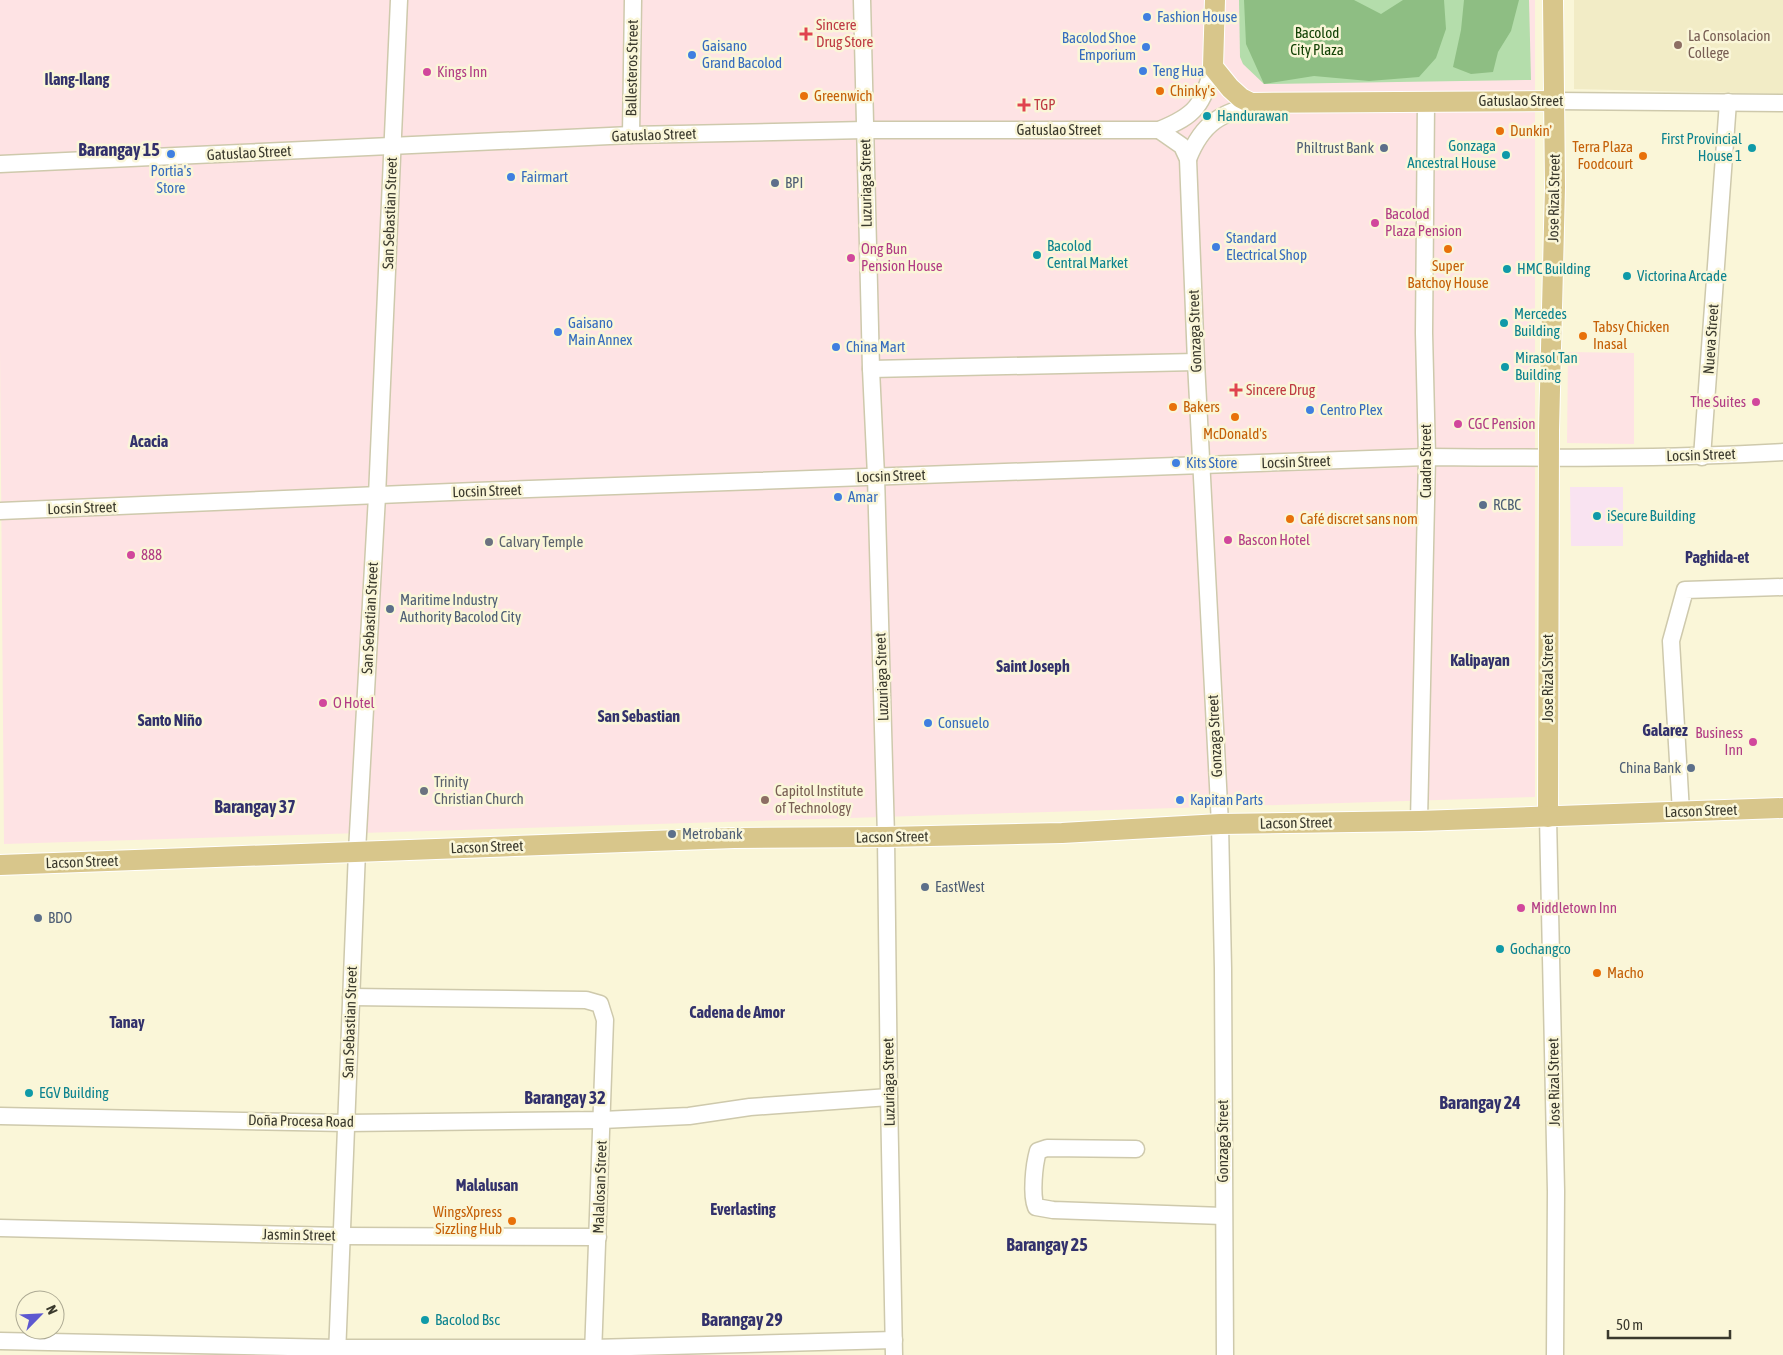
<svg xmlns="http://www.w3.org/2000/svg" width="1783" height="1355" viewBox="0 0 1783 1355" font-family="'Asap Condensed',sans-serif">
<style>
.commercial{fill:#fee3e4}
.industrial{fill:#f9e3f1}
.built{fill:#f2ecc6}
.green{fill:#b4ddab}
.forest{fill:#8ebe83}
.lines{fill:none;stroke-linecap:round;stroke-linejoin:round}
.minor-casing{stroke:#cec9ac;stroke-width:19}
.major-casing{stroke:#fff;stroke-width:22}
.minor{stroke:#fff;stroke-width:16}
.major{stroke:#d8c68b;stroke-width:20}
.shop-dot{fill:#3f7fe0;stroke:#faf6d8;stroke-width:2}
.health-dot{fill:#e0444e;stroke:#faf6d8;stroke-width:2}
.education-dot{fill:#8d6e63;stroke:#faf6d8;stroke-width:2}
.hotel-dot{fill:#d1479c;stroke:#faf6d8;stroke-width:2}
.food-dot{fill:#e8710a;stroke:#faf6d8;stroke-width:2}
.culture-dot{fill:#0f9aa8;stroke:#faf6d8;stroke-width:2}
.service-dot{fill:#5c6f8a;stroke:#faf6d8;stroke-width:2}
.worship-dot{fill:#6b7280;stroke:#faf6d8;stroke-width:2}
.labels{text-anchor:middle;stroke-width:5;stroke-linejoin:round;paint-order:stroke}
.shop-label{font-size:15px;fill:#366cbe;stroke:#faf6d8;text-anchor:start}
.health-label{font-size:15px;fill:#be3a42;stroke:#faf6d8;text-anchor:start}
.park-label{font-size:15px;fill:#144306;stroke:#faf6d8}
.education-label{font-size:15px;fill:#785e54;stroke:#faf6d8;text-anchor:start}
.street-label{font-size:15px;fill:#3a392d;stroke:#faf6d8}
.hotel-label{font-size:15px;fill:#b23c85;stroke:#faf6d8;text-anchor:start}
.food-label{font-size:15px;fill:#c56008;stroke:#faf6d8;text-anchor:start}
.culture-label{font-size:15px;fill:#0d838f;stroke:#faf6d8;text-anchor:start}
.service-label{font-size:15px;fill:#4e5e75;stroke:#faf6d8;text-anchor:start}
.worship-label{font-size:15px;fill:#5b616d;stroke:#faf6d8;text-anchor:start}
.neighbourhood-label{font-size:16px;font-weight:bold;fill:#32316c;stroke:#faf6d8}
.quarter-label{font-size:18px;font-weight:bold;fill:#32316c;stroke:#faf6d8}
</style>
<rect width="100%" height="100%" fill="#faf6d8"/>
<g class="commercial">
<polygon points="0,0 1535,0 1535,797 4,844 0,350"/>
<polygon points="1568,352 1634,353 1634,444 1567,443"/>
</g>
<polygon class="industrial" points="1570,487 1623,487 1623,546 1571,546"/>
<polygon class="built" points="1574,0 1783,0 1783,94 1574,89"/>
<polygon class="green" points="1239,0 1529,0 1531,80 1264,84 1243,64 1240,57"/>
<g class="forest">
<polygon points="1244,0 1354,0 1381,14 1403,0 1444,0 1446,29 1436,58 1419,77 1369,81 1314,76 1264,84 1246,44"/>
<polygon points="1464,0 1519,0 1511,31 1498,52 1493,72 1471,74 1453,67 1461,30"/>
</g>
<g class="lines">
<g class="minor-casing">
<g id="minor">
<polyline points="862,0 871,369 876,476 886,837 889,1097 894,1355"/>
<polyline points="1554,101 1783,103"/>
<polyline points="1159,130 1182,146 1188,159 1196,362 1220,824 1223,969 1225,1355"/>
<polyline points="631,135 633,0"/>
<path d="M1188 159C1203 121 1221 114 1258 103"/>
<path d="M0 164 631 135 865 130H1159C1197 115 1202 105 1213 67"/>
<polyline points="871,369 1196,362"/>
<polyline points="1702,457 1728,102"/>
<path d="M0 511 475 491 1427 457C1546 458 1665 459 1783 452"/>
<polyline points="1681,812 1671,641 1685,590 1783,587"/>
<polyline points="1548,817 1556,1191 1555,1355"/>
<polyline points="1419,821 1427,457 1424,333 1426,102"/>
<polyline points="351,997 586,1000 600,1004 605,1020 593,1355"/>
<polyline points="0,1116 346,1123 602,1120 689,1116 750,1107 889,1097"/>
<path d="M1136 1149 1047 1148 1038 1151C1034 1165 1031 1195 1036 1207L1053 1210 1223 1216"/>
<polyline points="0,1228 341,1236 598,1237"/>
<polyline points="0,1341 337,1348 593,1348 894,1340"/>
<polyline points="337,1355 357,851 377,496 399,0"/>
</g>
</g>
<g class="major-casing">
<g id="major">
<polyline points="1215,0 1213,67 1230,88 1241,98 1251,103 1554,101"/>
<polyline points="1548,817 1549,430 1555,187 1553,0"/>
<polyline points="0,865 734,838 886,837 1062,833 1220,824 1419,821 1783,808"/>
</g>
</g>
<use href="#minor" class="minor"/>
<use href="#major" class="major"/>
</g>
<g class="shop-dot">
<circle cx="1147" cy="17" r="5"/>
<circle cx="1146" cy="47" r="5"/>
<circle cx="692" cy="55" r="5"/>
<circle cx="1143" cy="71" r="5"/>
<circle cx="171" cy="154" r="5"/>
<circle cx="511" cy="177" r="5"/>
<circle cx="1216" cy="247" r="5"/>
<circle cx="558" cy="332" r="5"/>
<circle cx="836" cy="347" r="5"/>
<circle cx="1310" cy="410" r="5"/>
<circle cx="1176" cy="463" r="5"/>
<circle cx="838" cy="497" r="5"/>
<circle cx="928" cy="723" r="5"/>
<circle cx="1180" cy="800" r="5"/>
</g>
<g class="health-dot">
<path d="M803.5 26.5h5v5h5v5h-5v5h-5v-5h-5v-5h5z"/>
<path d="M1021.5 97.5h5v5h5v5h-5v5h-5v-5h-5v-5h5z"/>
<path d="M1233.5 382.5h5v5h5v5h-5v5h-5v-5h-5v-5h5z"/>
</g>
<g class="education-dot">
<circle cx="1678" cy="45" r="5"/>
<circle cx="765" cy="800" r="5"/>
</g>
<g class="hotel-dot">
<circle cx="427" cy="72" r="5"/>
<circle cx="1375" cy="223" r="5"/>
<circle cx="851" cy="258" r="5"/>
<circle cx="1756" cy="402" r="5"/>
<circle cx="1458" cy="424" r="5"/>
<circle cx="1228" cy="540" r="5"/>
<circle cx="131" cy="555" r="5"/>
<circle cx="323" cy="703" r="5"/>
<circle cx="1753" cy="742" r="5"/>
<circle cx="1521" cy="908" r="5"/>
</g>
<g class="food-dot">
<circle cx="1160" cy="91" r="5"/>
<circle cx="804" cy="96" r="5"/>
<circle cx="1500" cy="131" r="5"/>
<circle cx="1643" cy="156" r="5"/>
<circle cx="1448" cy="249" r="5"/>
<circle cx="1583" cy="336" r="5"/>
<circle cx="1173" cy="407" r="5"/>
<circle cx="1235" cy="417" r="5"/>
<circle cx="1290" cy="519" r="5"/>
<circle cx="1597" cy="973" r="5"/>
<circle cx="512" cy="1221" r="5"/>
</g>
<g class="culture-dot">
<circle cx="1207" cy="116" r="5"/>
<circle cx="1752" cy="148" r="5"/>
<circle cx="1506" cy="155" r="5"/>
<circle cx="1037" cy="255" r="5"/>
<circle cx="1507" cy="269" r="5"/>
<circle cx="1627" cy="276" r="5"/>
<circle cx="1504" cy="323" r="5"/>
<circle cx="1505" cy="367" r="5"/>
<circle cx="1597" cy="516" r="5"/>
<circle cx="1500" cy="949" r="5"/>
<circle cx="29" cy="1093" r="5"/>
<circle cx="425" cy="1320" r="5"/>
</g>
<g class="service-dot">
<circle cx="1384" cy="148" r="5"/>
<circle cx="775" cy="183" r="5"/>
<circle cx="1483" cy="505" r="5"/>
<circle cx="390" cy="609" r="5"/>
<circle cx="1691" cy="768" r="5"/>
<circle cx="672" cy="834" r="5"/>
<circle cx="925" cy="887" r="5"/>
<circle cx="38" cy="918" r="5"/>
</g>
<g class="worship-dot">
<circle cx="489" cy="542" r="5"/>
<circle cx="424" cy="791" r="5"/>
</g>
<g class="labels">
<g class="shop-label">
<text x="1157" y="22">Fashion House</text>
<text x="1136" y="43" text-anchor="end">Bacolod Shoe<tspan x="1136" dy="17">Emporium</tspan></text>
<text x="702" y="51">Gaisano<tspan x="702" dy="17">Grand Bacolod</tspan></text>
<text x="1153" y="76">Teng Hua</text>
<text x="171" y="176" text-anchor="middle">Portia's<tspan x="171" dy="17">Store</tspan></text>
<text x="521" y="182">Fairmart</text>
<text x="1226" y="243">Standard<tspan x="1226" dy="17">Electrical Shop</tspan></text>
<text x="568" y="328">Gaisano<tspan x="568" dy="17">Main Annex</tspan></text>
<text x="846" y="352">China Mart</text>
<text x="1320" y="415">Centro Plex</text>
<text x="1186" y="468">Kits Store</text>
<text x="848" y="502">Amar</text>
<text x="938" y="728">Consuelo</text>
<text x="1190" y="805">Kapitan Parts</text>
</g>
<g class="health-label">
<text x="816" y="30">Sincere<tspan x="816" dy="17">Drug Store</tspan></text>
<text x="1034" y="110">TGP</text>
<text x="1246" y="395">Sincere Drug</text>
</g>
<g class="park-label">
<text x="1317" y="38">Bacolod<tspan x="1317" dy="17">City Plaza</tspan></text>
</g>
<g class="education-label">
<text x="1688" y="41">La Consolacion<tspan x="1688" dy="17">College</tspan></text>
<text x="775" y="796">Capitol Institute<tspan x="775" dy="17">of Technology</tspan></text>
</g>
<g class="street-label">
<text transform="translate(632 68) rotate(-89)" y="5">Ballesteros Street</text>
<text x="1521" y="106">Gatuslao Street</text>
<text x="1059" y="135">Gatuslao Street</text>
<text transform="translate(654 135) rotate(-2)" y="5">Gatuslao Street</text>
<text transform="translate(249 153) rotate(-3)" y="5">Gatuslao Street</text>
<text transform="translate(866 183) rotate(-91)" y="5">Luzuriaga Street</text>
<text transform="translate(1554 198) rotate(-89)" y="5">Jose Rizal Street</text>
<text transform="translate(390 213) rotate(-88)" y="5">San Sebastian Street</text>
<text transform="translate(1195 331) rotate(-92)" y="5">Gonzaga Street</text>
<text transform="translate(1711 339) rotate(-86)" y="5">Nueva Street</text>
<text transform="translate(1701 455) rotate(-2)" y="5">Locsin Street</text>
<text transform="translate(1426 461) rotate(-90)" y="5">Cuadra Street</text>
<text transform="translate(1296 462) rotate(-2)" y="5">Locsin Street</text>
<text transform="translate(891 476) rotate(-2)" y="5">Locsin Street</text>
<text transform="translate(487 491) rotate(-2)" y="5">Locsin Street</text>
<text transform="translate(82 508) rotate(-2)" y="5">Locsin Street</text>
<text transform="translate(370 618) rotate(-87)" y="5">San Sebastian Street</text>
<text transform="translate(882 677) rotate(-92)" y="5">Luzuriaga Street</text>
<text transform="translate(1548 678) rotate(-90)" y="5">Jose Rizal Street</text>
<text transform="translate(1215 736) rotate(-93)" y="5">Gonzaga Street</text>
<text transform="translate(1701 811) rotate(-2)" y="5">Lacson Street</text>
<text transform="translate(1296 823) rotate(-1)" y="5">Lacson Street</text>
<text transform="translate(892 837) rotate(-1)" y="5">Lacson Street</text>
<text transform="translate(487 847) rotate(-2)" y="5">Lacson Street</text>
<text transform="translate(82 862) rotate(-2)" y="5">Lacson Street</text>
<text transform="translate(350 1022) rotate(-88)" y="5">San Sebastian Street</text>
<text transform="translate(889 1082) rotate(-91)" y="5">Luzuriaga Street</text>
<text transform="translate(1554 1082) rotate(-91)" y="5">Jose Rizal Street</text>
<text transform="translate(301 1121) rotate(1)" y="5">Doña Procesa Road</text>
<text transform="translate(1223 1141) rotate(-90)" y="5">Gonzaga Street</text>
<text transform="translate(600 1187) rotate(-88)" y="5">Malalosan Street</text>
<text transform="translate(299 1235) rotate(1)" y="5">Jasmin Street</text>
</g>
<g class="hotel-label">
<text x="437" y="77">Kings Inn</text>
<text x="1385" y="219">Bacolod<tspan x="1385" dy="17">Plaza Pension</tspan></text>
<text x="861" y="254">Ong Bun<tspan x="861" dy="17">Pension House</tspan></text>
<text x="1746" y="407" text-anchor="end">The Suites</text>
<text x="1468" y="429">CGC Pension</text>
<text x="1238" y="545">Bascon Hotel</text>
<text x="141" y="560">888</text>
<text x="333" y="708">O Hotel</text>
<text x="1743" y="738" text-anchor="end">Business<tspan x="1743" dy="17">Inn</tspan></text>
<text x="1531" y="913">Middletown Inn</text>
</g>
<g class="food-label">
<text x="1170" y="96">Chinky's</text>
<text x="814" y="101">Greenwich</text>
<text x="1510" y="136">Dunkin'</text>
<text x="1633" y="152" text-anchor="end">Terra Plaza<tspan x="1633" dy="17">Foodcourt</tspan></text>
<text x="1448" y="271" text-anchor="middle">Super<tspan x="1448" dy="17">Batchoy House</tspan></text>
<text x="1593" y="332">Tabsy Chicken<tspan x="1593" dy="17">Inasal</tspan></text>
<text x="1183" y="412">Bakers</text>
<text x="1235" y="439" text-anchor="middle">McDonald's</text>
<text x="1300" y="524">Café discret sans nom</text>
<text x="1607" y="978">Macho</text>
<text x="502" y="1217" text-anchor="end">WingsXpress<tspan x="502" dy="17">Sizzling Hub</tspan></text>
</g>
<g class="culture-label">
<text x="1217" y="121">Handurawan</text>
<text x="1742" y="144" text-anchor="end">First Provincial<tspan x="1742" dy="17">House 1</tspan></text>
<text x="1496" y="151" text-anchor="end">Gonzaga<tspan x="1496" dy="17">Ancestral House</tspan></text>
<text x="1047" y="251">Bacolod<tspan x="1047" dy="17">Central Market</tspan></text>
<text x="1517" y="274">HMC Building</text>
<text x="1637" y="281">Victorina Arcade</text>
<text x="1514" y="319">Mercedes<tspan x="1514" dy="17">Building</tspan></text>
<text x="1515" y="363">Mirasol Tan<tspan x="1515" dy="17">Building</tspan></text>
<text x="1607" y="521">iSecure Building</text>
<text x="1510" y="954">Gochangco</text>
<text x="39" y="1098">EGV Building</text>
<text x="435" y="1325">Bacolod Bsc</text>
</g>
<g class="service-label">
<text x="1374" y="153" text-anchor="end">Philtrust Bank</text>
<text x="785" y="188">BPI</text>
<text x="1493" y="510">RCBC</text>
<text x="400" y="605">Maritime Industry<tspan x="400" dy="17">Authority Bacolod City</tspan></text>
<text x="1681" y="773" text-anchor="end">China Bank</text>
<text x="682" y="839">Metrobank</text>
<text x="935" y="892">EastWest</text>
<text x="48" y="923">BDO</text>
</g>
<g class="worship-label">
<text x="499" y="547">Calvary Temple</text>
<text x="434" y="787">Trinity<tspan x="434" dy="17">Christian Church</tspan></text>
</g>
<g class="neighbourhood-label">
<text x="77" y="85">Ilang-Ilang</text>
<text x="149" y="447">Acacia</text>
<text x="1717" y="563">Paghida-et</text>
<text x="1480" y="666">Kalipayan</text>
<text x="1033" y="672">Saint Joseph</text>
<text x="639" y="722">San Sebastian</text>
<text x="170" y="726">Santo Niño</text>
<text x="1665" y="736">Galarez</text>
<text x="737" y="1018">Cadena de Amor</text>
<text x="127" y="1028">Tanay</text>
<text x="487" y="1191">Malalusan</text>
<text x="743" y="1215">Everlasting</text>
</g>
<g class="quarter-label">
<text x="119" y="156">Barangay 15</text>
<text x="255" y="813">Barangay 37</text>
<text x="565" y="1104">Barangay 32</text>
<text x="1480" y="1109">Barangay 24</text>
<text x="1047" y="1251">Barangay 25</text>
<text x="742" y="1326">Barangay 29</text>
</g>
</g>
<g transform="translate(40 1315) rotate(66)"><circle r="24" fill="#faf6d8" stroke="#adaa94"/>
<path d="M0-4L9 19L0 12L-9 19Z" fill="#5d58d0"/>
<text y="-8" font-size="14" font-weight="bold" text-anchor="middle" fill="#3a392d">N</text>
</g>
<path d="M1608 1330v8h122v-8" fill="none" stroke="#3a392d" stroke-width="2.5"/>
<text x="1616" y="1330" font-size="15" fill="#3a392d" stroke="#faf6d8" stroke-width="4" paint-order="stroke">50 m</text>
</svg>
